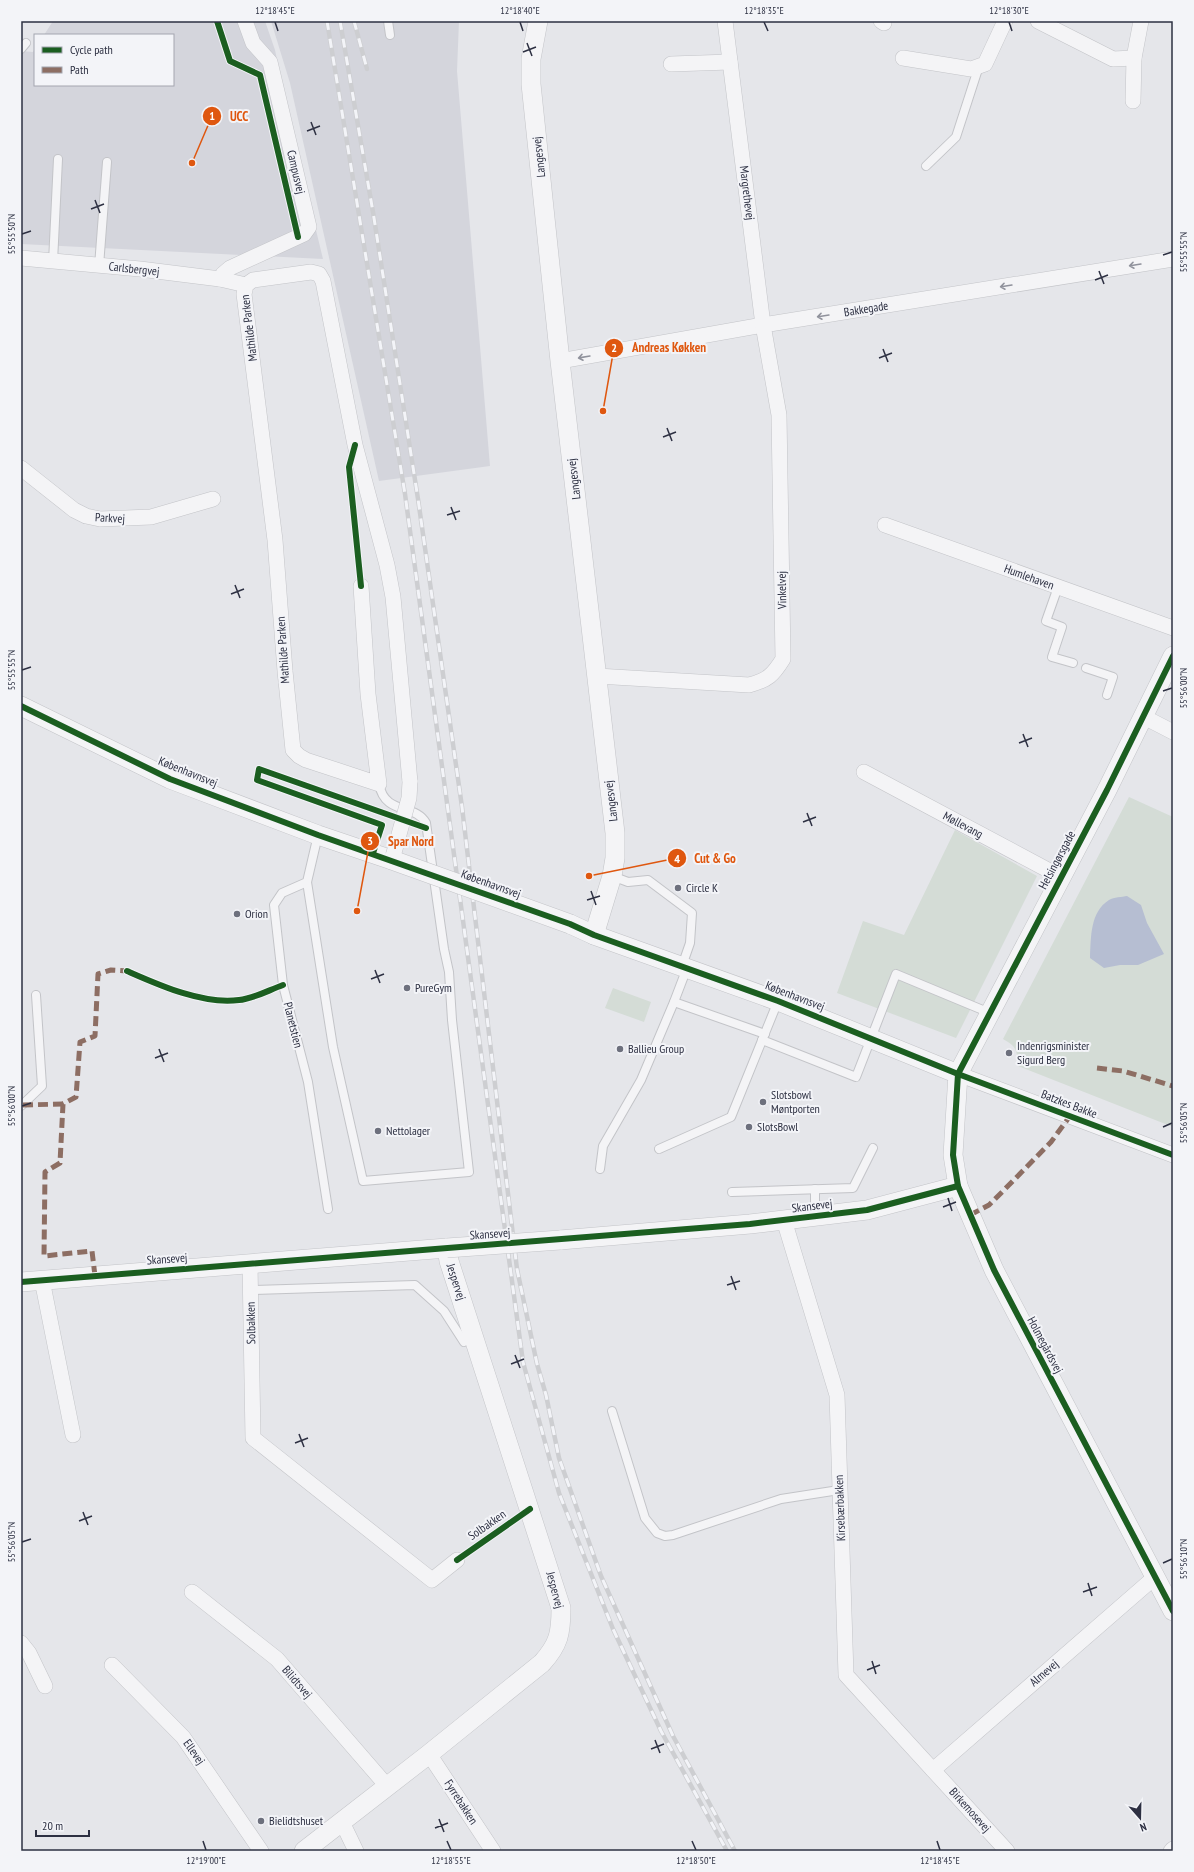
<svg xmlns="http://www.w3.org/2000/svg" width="1194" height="1872" viewBox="0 0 1194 1872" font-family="'PT Sans Narrow',sans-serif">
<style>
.built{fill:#d4d5dc}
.green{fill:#d4dcd6}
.water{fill:#b6bed2}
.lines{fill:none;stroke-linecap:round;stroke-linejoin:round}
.service-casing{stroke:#c3c4c8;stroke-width:10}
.minor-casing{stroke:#c3c4c8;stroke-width:16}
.tertiary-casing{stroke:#c3c4c8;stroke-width:20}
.service{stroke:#f4f4f6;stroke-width:8}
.minor{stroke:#f4f4f6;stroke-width:15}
.tertiary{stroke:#f4f4f6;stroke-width:19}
.rail-casing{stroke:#cdced1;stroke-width:4.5}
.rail{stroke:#f3f4f8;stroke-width:3;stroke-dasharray:9;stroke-linecap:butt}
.minor-bridge-casing{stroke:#c3c4c8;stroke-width:16;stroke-linecap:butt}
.tertiary-bridge-casing{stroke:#c3c4c8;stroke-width:20;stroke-linecap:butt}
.minor-bridge{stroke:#f4f4f6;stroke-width:15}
.tertiary-bridge{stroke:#f4f4f6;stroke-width:19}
.quiet{stroke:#8d6e63;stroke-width:5;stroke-dasharray:10 5;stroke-linecap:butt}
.cycleway-casing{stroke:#f3f4f8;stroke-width:8}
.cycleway{stroke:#1b5e20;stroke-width:6}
.oneway{stroke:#90929c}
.ticks{fill:none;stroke:#2d3042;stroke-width:1.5}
.poi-dot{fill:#6d707d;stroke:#f3f4f8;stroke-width:1.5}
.labels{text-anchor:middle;stroke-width:4;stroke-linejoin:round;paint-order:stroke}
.street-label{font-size:12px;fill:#2d3042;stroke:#f3f4f8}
.poi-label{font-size:12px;fill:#2d3042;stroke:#f3f4f8;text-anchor:start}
.leader{fill:none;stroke:#df570f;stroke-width:1.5}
.callout-dot{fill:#df570f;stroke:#f3f4f8;stroke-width:1.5}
.mark-label{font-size:12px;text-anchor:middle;font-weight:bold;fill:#fff}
.callout-label{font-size:13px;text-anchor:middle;font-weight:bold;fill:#df570f;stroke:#f3f4f8;stroke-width:4;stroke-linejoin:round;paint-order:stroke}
.neatline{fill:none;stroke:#2d3042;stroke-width:1.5}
.ticks-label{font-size:10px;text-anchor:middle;fill:#2d3042}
</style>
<rect width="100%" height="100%" fill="#e5e6ea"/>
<g class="built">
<polygon points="53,21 265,21 275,50 293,135 323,259 21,244 21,51 33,52 35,49 35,85 173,85 173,35 44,35"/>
<polygon points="271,21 459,21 457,71 490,466 379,481 290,83"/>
</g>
<g class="green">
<path d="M1129 797 1173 817V1127L1018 1066C1017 1050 1017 1047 1003 1039Z"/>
<polygon points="955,830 1037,876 956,1038 837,993 863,921 904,935"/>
<polygon points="613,988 651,1002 644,1022 605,1008"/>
</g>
<path class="water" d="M1127 896 1141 905 1147 923 1164 954 1138 965H1120L1104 968 1090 958C1091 937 1090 912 1109 900 1114 897 1122 897 1127 896Z"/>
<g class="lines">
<g class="service-casing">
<g id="service">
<polyline points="388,21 390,35"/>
<polyline points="21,49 26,43"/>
<polyline points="926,166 956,137 979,66"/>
<polyline points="53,262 58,159"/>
<polyline points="99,266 107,162"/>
<polyline points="1058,587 1046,621 1062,627 1052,657 1073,663"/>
<polyline points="1086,668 1113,677 1107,695"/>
<polyline points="318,835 307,882 282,893 274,905 283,985 308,1082 328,1209"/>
<polyline points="612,876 628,882 648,880 692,913 690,943 682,966"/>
<path d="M307 882 333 1047 363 1181 469 1172 452 1020 449 972 444 949 426 823C415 803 385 816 379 784"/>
<polyline points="674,1002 765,1034"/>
<polyline points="762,1040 856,1077 896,974 990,1013"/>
<polyline points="21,1106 42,1086 36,995"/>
<polyline points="659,1149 731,1117 778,1001"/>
<polyline points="600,1169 603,1146 641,1080 674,1002 687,968"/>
<polyline points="732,1192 853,1188 873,1148"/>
<polyline points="815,1216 815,1189"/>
<polyline points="251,1290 415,1285 444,1311 464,1342"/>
<polyline points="612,1411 645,1518 657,1533 665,1536 673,1535 781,1499 839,1490"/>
</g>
</g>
<g class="minor-casing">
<g id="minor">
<polyline points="881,21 884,23 884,21"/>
<polyline points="1038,21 1113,59 1134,58"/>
<polyline points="903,58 971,69 985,64 1005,21"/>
<polyline points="671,64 730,62"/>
<polyline points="1133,101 1134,58 1141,21"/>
<polyline points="21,258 140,269 220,279 246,285"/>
<polyline points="220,279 223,274 230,268 304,234 309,227 270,62 253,43 245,21"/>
<polyline points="560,361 763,325 1173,259"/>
<polyline points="21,468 74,510 86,516 100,519 151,517 213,499"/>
<polyline points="885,525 1173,628"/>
<polyline points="361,586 368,694 379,784 306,760 299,756 293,750 285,671 275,540 244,294 246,285 253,280 311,272 319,274 323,281 355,445 387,565 393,597 410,782"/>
<path d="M597 676 749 685C768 680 773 675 783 659L779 415 763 325 725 21"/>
<polyline points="1144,717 1173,732"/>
<polyline points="864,772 1061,877"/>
<polyline points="958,1074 1173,1155"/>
<polyline points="784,1220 837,1395 846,1675 1007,1851"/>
<polyline points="250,1264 253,1438 432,1580 457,1560"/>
<polyline points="42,1280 73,1435"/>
<polyline points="192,1592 277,1659 387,1786"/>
<polyline points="21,1643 29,1653 45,1686"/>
<polyline points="112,1665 183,1737 261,1851"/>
<polyline points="429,1754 493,1851"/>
<polyline points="933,1770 1155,1577"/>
<polyline points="342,1822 356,1851"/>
<polyline points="1171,1851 1173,1849"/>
</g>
</g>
<g class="tertiary-casing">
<g id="tertiary">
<polyline points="538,21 531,59 531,84 560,361 615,833 615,858 612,876 594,935"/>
<polyline points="1173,656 1107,790 958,1074 953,1155 958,1186 994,1270 1173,1611"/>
<polyline points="21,706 170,779 318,835 392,860"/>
<polyline points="570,924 594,935 778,1001 958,1074"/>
<polyline points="560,1240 750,1224 867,1210 958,1186"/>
<path d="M21 1282 447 1248 449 1261 561 1608C561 1633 559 1644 542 1663L429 1754 304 1851"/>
</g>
</g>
<use href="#service" class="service"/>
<use href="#minor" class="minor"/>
<use href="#tertiary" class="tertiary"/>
<g class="rail-casing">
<g id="rail">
<polyline points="327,21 405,494 523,1362 559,1493 613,1629 661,1731 727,1851"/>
<polyline points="340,21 374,218 418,499 462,807 517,1269 537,1364 546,1395 559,1458 601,1576 673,1736 735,1851"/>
<polyline points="354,21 367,69"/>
</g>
</g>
<use href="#rail" class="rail"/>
<g class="minor-bridge-casing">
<polyline id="minor-bridge" points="392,860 409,798 410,782"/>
</g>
<g class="tertiary-bridge-casing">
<g id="tertiary-bridge">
<polyline points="392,860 570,924"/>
<polyline points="447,1248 560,1240"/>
</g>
</g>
<use href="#minor-bridge" class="minor-bridge"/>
<use href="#tertiary-bridge" class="tertiary-bridge"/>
<g class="quiet">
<polyline points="1097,1068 1123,1071 1173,1086"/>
<polyline points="23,1105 63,1104"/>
<polyline points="970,1215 989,1205 1005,1189 1051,1142 1070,1116"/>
<polyline points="95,1276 92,1251 44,1256 45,1172 60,1163 63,1104 76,1097 80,1042 95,1036 98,974 111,970 127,971"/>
</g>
<g class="cycleway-casing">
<g id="cycleway">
<polyline points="217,21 230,61 260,75 298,237"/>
<polyline points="355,445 349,467 361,586"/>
<polyline points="1173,656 1107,790 958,1074 953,1155 958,1186 994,1270 1173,1611"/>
<polyline points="21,706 170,779 318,835 570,924 594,935 778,1001 958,1074 1173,1155"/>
<polyline points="373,853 382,825 257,780 259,769 426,828"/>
<path d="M127 971C159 985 203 1005 239 1000 253 999 269 990 283 985"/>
<polyline points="21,1282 750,1224 867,1210 958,1186"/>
<polyline points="457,1560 530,1509"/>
</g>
</g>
<use href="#cycleway" class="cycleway"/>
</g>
<defs><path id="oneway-shaft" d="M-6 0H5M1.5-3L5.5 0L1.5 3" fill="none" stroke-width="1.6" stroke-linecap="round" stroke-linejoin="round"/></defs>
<g class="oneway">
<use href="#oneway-shaft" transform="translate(1135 265) rotate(171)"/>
<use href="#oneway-shaft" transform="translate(1006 286) rotate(171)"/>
<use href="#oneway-shaft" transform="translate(823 316) rotate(171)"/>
<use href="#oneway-shaft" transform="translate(584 357) rotate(170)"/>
</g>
<path class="ticks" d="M275 22 278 31M520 22 523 31M764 22 768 31M1009 22 1012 31M527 43 532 56M523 52 536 47M311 122 316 135M307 131 320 126M95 200 100 213M91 209 104 204M22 234 31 231M1163 255 1172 252M1099 271 1104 284M1095 280 1108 275M883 349 888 362M879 358 892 353M667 428 672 441M663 437 676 432M451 507 456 520M447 515 460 511M235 585 240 598M231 594 244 589M22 670 31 667M1163 691 1172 688M1023 734 1028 747M1019 743 1032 738M807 813 812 826M803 822 816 817M591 891 596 905M587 900 600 896M375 970 380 983M371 979 384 974M159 1049 164 1062M155 1058 168 1053M22 1106 31 1103M1163 1127 1172 1123M948 1198 952 1211M943 1207 956 1202M731 1276 736 1290M727 1285 740 1281M515 1355 520 1368M511 1364 524 1359M299 1434 304 1447M295 1443 308 1438M83 1512 88 1525M79 1521 92 1516M22 1542 31 1539M1163 1563 1172 1559M1088 1583 1092 1596M1083 1592 1097 1587M872 1661 876 1674M867 1670 880 1665M655 1740 660 1753M651 1749 664 1744M439 1819 444 1832M435 1828 448 1823M203 1841 206 1850M447 1841 451 1850M692 1841 696 1850M937 1841 940 1850"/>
<g class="poi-dot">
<circle cx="678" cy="888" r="4"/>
<circle cx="237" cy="914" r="4"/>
<circle cx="407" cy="988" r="4"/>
<circle cx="620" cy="1049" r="4"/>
<circle cx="1009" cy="1053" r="4"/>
<circle cx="763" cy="1102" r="4"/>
<circle cx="749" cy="1127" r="4"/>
<circle cx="378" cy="1131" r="4"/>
<circle cx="261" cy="1821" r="4"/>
</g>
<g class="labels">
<g class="street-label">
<text transform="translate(539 157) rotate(-96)" y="4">Langesvej</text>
<text transform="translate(296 172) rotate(77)" y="4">Campusvej</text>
<text transform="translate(747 193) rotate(83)" y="4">Margrethevej</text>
<text transform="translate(134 269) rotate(6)" y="4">Carlsbergvej</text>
<text transform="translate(866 309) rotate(-9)" y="4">Bakkegade</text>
<text transform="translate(249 328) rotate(-97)" y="4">Mathilde Parken</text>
<text transform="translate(574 479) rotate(-97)" y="4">Langesvej</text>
<text transform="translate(110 518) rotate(3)" y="4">Parkvej</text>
<text transform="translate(1029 577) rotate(20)" y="4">Humlehaven</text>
<text transform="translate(782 590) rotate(-91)" y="4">Vinkelvej</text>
<text transform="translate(283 650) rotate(-94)" y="4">Mathilde Parken</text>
<text transform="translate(188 772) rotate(22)" y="4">Københavnsvej</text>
<text transform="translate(611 801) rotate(-97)" y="4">Langesvej</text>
<text transform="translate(963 825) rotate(28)" y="4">Møllevang</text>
<text transform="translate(1057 860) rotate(-62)" y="4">Helsingørsgade</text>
<text transform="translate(491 884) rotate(20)" y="4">Københavnsvej</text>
<text transform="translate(795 996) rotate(21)" y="4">Københavnsvej</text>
<text transform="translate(293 1025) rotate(76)" y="4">Planetstien</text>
<text transform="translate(1069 1104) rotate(21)" y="4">Batzkes Bakke</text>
<text transform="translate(812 1206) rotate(-7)" y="4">Skansevej</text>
<text transform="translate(490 1234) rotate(-4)" y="4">Skansevej</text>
<text transform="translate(167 1259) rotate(-4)" y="4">Skansevej</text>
<text transform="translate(456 1282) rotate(72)" y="4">Jespervej</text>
<text transform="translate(251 1323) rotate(-91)" y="4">Solbakken</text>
<text transform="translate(1045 1345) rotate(62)" y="4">Holmegårdsvej</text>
<text transform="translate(840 1508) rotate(-92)" y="4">Kirsebærbakken</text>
<text transform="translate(487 1525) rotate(-35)" y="4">Solbakken</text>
<text transform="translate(555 1590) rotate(75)" y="4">Jespervej</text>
<text transform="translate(1044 1673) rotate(-41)" y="4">Almevej</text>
<text transform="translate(297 1682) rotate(49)" y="4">Bilidtsvej</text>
<text transform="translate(194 1752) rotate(55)" y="4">Ellevej</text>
<text transform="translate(461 1802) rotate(57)" y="4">Fyrrebakken</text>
<text transform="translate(970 1810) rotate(48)" y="4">Birkemosevej</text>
</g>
<g class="poi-label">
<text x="686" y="892">Circle K</text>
<text x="245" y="918">Orion</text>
<text x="415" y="992">PureGym</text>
<text x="1017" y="1050">Indenrigsminister<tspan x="1017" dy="14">Sigurd Berg</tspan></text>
<text x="628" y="1053">Ballieu Group</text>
<text x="771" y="1099">Slotsbowl<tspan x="771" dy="14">Møntporten</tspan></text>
<text x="757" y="1131">SlotsBowl</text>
<text x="386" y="1135">Nettolager</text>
<text x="269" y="1825">Bielidtshuset</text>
</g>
</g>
<path class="leader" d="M192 163L212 116M603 411L614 348M357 911L370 841M589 876L677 858"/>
<g class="callout-dot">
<circle cx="192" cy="163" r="4"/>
<circle cx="603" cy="411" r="4"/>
<circle cx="357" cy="911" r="4"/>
<circle cx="589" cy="876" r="4"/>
<circle cx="212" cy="116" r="10"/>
<circle cx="614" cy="348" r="10"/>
<circle cx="370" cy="841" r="10"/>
<circle cx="677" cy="858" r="10"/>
</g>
<g class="mark-label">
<text x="212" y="120">1</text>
<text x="614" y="352">2</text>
<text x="370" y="845">3</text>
<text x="677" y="863">4</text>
</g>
<g class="callout-label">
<text x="239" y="121">UCC</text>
<text x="669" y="352">Andreas Køkken</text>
<text x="411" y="846">Spar Nord</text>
<text x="715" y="863">Cut &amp; Go</text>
</g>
<rect width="1194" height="1872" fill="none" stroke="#f3f4f8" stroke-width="44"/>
<rect x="34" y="34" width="140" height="52" fill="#f3f4f8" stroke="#a4a6af"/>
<rect x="42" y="47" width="20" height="6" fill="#1b5e20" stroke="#a4a6af"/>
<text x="70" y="54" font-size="12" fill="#2d3042">Cycle path</text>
<rect x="42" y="67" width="20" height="6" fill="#8d6e63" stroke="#a4a6af"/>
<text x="70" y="74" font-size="12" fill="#2d3042">Path</text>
<g transform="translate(1140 1818) rotate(160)" stroke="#f3f4f8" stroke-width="3" paint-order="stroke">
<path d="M0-3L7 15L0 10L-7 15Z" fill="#2d3042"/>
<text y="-6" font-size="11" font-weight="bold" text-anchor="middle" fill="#2d3042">N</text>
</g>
<path d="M36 1830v6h53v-6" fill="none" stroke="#2d3042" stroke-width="2"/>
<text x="42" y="1830" font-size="12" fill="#2d3042" stroke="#f3f4f8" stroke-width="3" paint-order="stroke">20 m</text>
<rect x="22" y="22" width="1150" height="1828" class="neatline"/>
<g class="ticks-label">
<text x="275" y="14">12°18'45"E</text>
<text x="520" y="14">12°18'40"E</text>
<text x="764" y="14">12°18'35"E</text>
<text x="1009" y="14">12°18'30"E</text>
<text transform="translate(11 234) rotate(-90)" y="4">55°55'50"N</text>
<text transform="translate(1183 252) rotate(-90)" y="4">55°55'55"N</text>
<text transform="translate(11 670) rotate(-90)" y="4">55°55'55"N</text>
<text transform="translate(1183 688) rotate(-90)" y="4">55°56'00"N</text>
<text transform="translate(11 1106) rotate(-90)" y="4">55°56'00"N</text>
<text transform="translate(1183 1123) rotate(-90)" y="4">55°56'05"N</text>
<text transform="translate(11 1542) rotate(-90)" y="4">55°56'05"N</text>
<text transform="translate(1183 1559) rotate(-90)" y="4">55°56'10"N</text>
<text x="206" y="1864">12°19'00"E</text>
<text x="451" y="1864">12°18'55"E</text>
<text x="696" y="1864">12°18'50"E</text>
<text x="940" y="1864">12°18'45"E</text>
</g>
</svg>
